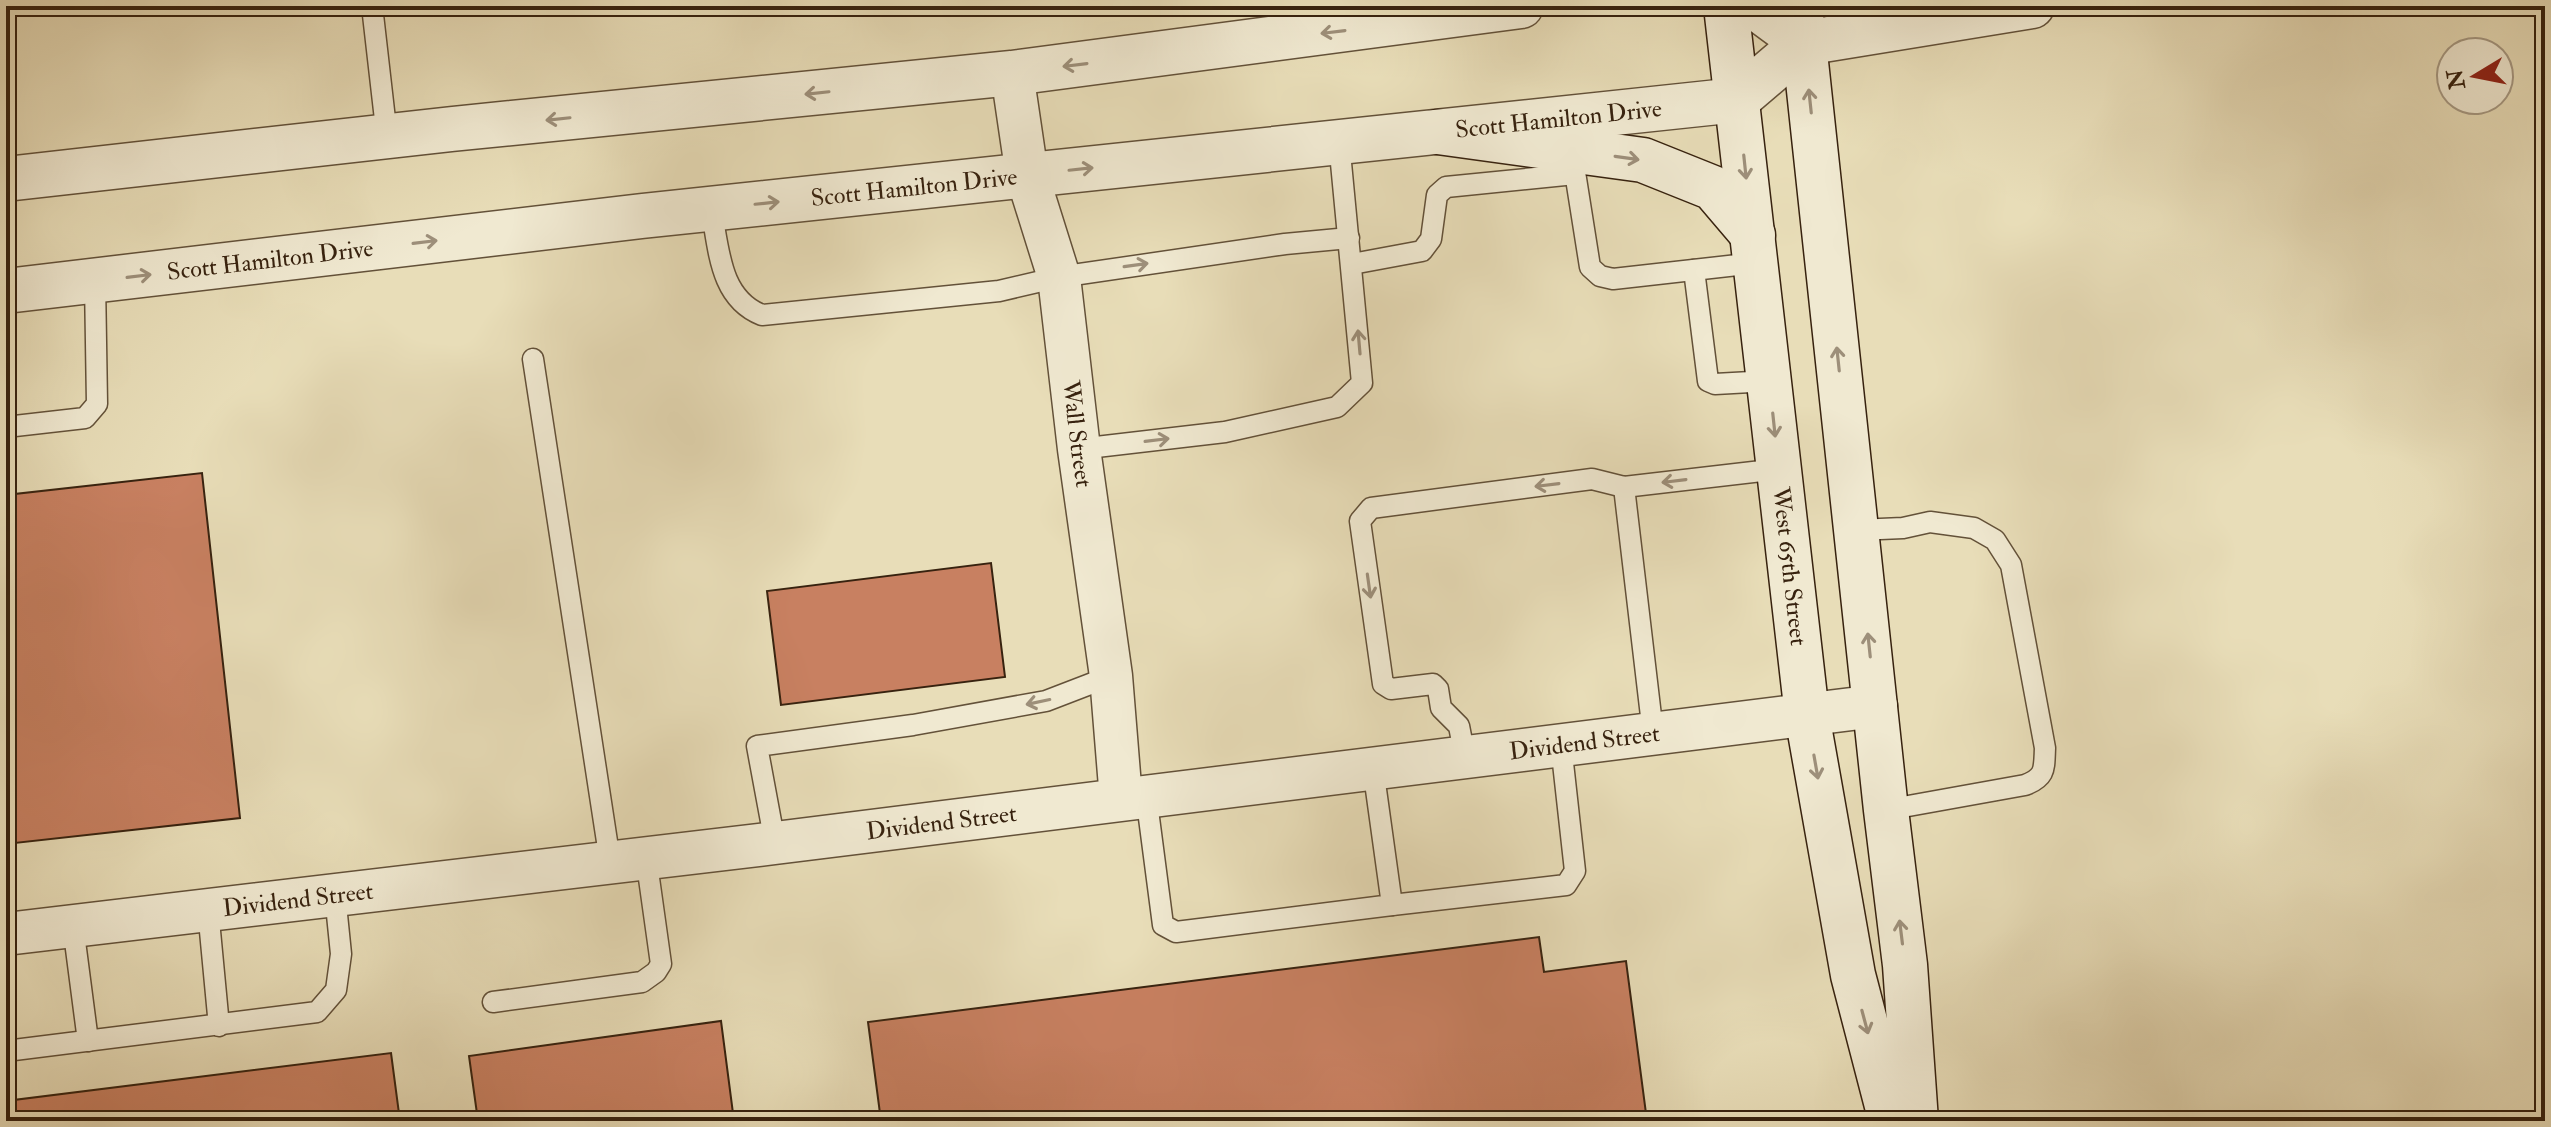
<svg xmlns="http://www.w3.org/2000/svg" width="2551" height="1127" viewBox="0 0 2551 1127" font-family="'IM FELL Double Pica',serif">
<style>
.building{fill:#c88061;stroke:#37220f;stroke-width:2}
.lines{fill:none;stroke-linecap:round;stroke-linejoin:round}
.service-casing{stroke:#635139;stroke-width:23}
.minor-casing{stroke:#635139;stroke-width:45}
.tertiary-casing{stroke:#635139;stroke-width:47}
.secondary-casing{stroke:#37220f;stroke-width:47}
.service{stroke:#f0e9d1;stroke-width:20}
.minor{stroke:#f0e9d1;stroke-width:42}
.tertiary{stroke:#f0e9d1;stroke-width:44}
.secondary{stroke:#f0e9d1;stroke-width:44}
.oneway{stroke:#9d8f7a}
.labels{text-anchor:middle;stroke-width:6;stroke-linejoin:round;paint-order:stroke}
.street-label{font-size:24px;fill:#37220f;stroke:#f0e9d1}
</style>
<rect width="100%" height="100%" fill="#e8ddb8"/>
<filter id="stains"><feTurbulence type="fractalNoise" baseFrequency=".0025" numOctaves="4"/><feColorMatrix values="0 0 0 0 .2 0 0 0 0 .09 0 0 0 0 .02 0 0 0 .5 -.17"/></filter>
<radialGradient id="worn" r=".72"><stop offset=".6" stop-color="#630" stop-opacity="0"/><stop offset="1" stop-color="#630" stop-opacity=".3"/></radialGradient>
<g class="building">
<polygon points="202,473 240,818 6,844 6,495"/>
<polygon points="991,563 1005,677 781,705 767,591"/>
<polygon points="1539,937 1544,972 1626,961 1647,1121 881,1121 868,1022"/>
<polygon points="721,1021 734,1121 478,1121 469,1056"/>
<polygon points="391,1053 400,1121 6,1121 6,1101"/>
</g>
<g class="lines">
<g class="service-casing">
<g id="service">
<polyline points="372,6 387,137"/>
<polyline points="1571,147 1590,267 1600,276 1613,279 1755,263"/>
<path d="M711 208C719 248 719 298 762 315L999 291 1059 277 1285 244 1349 238"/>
<polyline points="1352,264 1422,251 1431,239 1437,195 1446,187 1575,174"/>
<polyline points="1694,270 1708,381 1715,384 1769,381"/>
<polyline points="533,359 610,861"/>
<polyline points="6,427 85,418 97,404 95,281"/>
<polyline points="1079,449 1225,432 1337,407 1362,383 1339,142"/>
<polyline points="1624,487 1653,733"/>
<path d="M1857 530 1903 528 1930 522 1974 528 1995 540 2011 565 2045 748C2044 769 2046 777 2025 785L1886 810"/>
<polyline points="1465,757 1459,726 1441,708 1438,689 1433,684 1391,689 1383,684 1360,521 1371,508 1592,479 1624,487 1779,469"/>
<polyline points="1146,795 1163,925 1176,932 1392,905 1373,768"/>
<polyline points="775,843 757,746 913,725 1046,701 1111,676"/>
<polyline points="1392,905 1566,885 1575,871 1561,745"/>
<polyline points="208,910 219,1026"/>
<polyline points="73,926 88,1041"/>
<polyline points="493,1002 642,982 656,972 661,964 646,857"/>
<polyline points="6,1051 317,1012 336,990 341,954 335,895"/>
</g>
</g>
<g class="minor-casing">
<g id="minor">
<path id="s1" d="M1012 73 1027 175 1059 277 1079 449 1111 676 1121 799"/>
<path id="s2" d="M6 934 775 843 1876 706"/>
</g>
</g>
<g class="tertiary-casing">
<g id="tertiary">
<polyline points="1754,6 1804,43"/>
<polyline points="6,179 452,129 1012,73 1521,6"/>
<path id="s3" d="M6 291 642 216 1737 100 1804 43 2032 6"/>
</g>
</g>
<g class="secondary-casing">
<g id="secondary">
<path id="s4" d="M1726 6 1807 715 1853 975 1891 1121"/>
<polyline points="1800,6 1886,810 1905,965 1916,1121"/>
<polyline points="1438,132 1643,160 1713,188 1753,235"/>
</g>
</g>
<use href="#service" class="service"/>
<use href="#minor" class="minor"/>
<use href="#tertiary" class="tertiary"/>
<use href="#secondary" class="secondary"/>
</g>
<defs><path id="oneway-shaft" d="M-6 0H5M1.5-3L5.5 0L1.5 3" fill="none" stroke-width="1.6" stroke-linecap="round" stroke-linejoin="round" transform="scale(2)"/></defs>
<g class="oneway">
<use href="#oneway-shaft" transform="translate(1333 32) rotate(173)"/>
<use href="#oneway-shaft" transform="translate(1075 65) rotate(173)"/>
<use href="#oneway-shaft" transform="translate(817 93) rotate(174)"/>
<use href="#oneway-shaft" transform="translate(1810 101) rotate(-96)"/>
<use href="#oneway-shaft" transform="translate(558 119) rotate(174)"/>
<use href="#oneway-shaft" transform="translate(1627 158) rotate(8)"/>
<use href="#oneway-shaft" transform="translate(1745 167) rotate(84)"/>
<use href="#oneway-shaft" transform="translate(1081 169) rotate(-6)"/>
<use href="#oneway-shaft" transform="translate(767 203) rotate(-6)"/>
<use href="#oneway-shaft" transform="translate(425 242) rotate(-7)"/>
<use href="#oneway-shaft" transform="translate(1136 265) rotate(-8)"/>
<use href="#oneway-shaft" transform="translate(139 276) rotate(-7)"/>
<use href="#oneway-shaft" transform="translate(1359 342) rotate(-95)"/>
<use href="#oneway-shaft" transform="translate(1838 359) rotate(-96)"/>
<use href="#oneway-shaft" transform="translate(1774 425) rotate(84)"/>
<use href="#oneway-shaft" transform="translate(1157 440) rotate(-7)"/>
<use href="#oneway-shaft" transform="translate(1674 481) rotate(173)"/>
<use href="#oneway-shaft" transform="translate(1547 485) rotate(173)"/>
<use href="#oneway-shaft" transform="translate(1369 586) rotate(82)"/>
<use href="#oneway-shaft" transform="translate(1869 645) rotate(-96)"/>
<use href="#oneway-shaft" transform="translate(1038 702) rotate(168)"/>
<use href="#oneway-shaft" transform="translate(1816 767) rotate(80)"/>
<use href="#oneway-shaft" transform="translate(1901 932) rotate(-97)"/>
<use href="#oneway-shaft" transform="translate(1865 1022) rotate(75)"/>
</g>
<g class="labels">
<g class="street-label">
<text dy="8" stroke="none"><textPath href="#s3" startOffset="1562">Scott Hamilton Drive</textPath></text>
<text dy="8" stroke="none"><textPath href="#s3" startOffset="914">Scott Hamilton Drive</textPath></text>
<text dy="8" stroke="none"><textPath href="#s3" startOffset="266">Scott Hamilton Drive</textPath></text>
<text dy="8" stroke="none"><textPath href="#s1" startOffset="368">Wall Street</textPath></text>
<text dy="8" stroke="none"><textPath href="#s4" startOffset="564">West 65th Street</textPath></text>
<text dy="8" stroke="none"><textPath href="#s2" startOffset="1590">Dividend Street</textPath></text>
<text dy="8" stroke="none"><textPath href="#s2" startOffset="942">Dividend Street</textPath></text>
<text dy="8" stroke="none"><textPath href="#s2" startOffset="294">Dividend Street</textPath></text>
</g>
</g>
<rect width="2551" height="1127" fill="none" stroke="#e8ddb8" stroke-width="32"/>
<rect x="8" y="8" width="2535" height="1111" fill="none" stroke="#37220f" stroke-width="4"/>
<rect x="16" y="16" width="2519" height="1095" fill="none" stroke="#37220f" stroke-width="2"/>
<g transform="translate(2475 76) rotate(260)"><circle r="38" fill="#f0e9d1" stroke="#a69983" stroke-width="2"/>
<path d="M0-6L14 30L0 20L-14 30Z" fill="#8f2418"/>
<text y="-12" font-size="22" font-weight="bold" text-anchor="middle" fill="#37220f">N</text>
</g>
<rect width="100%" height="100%" filter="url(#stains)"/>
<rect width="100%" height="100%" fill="url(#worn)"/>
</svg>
